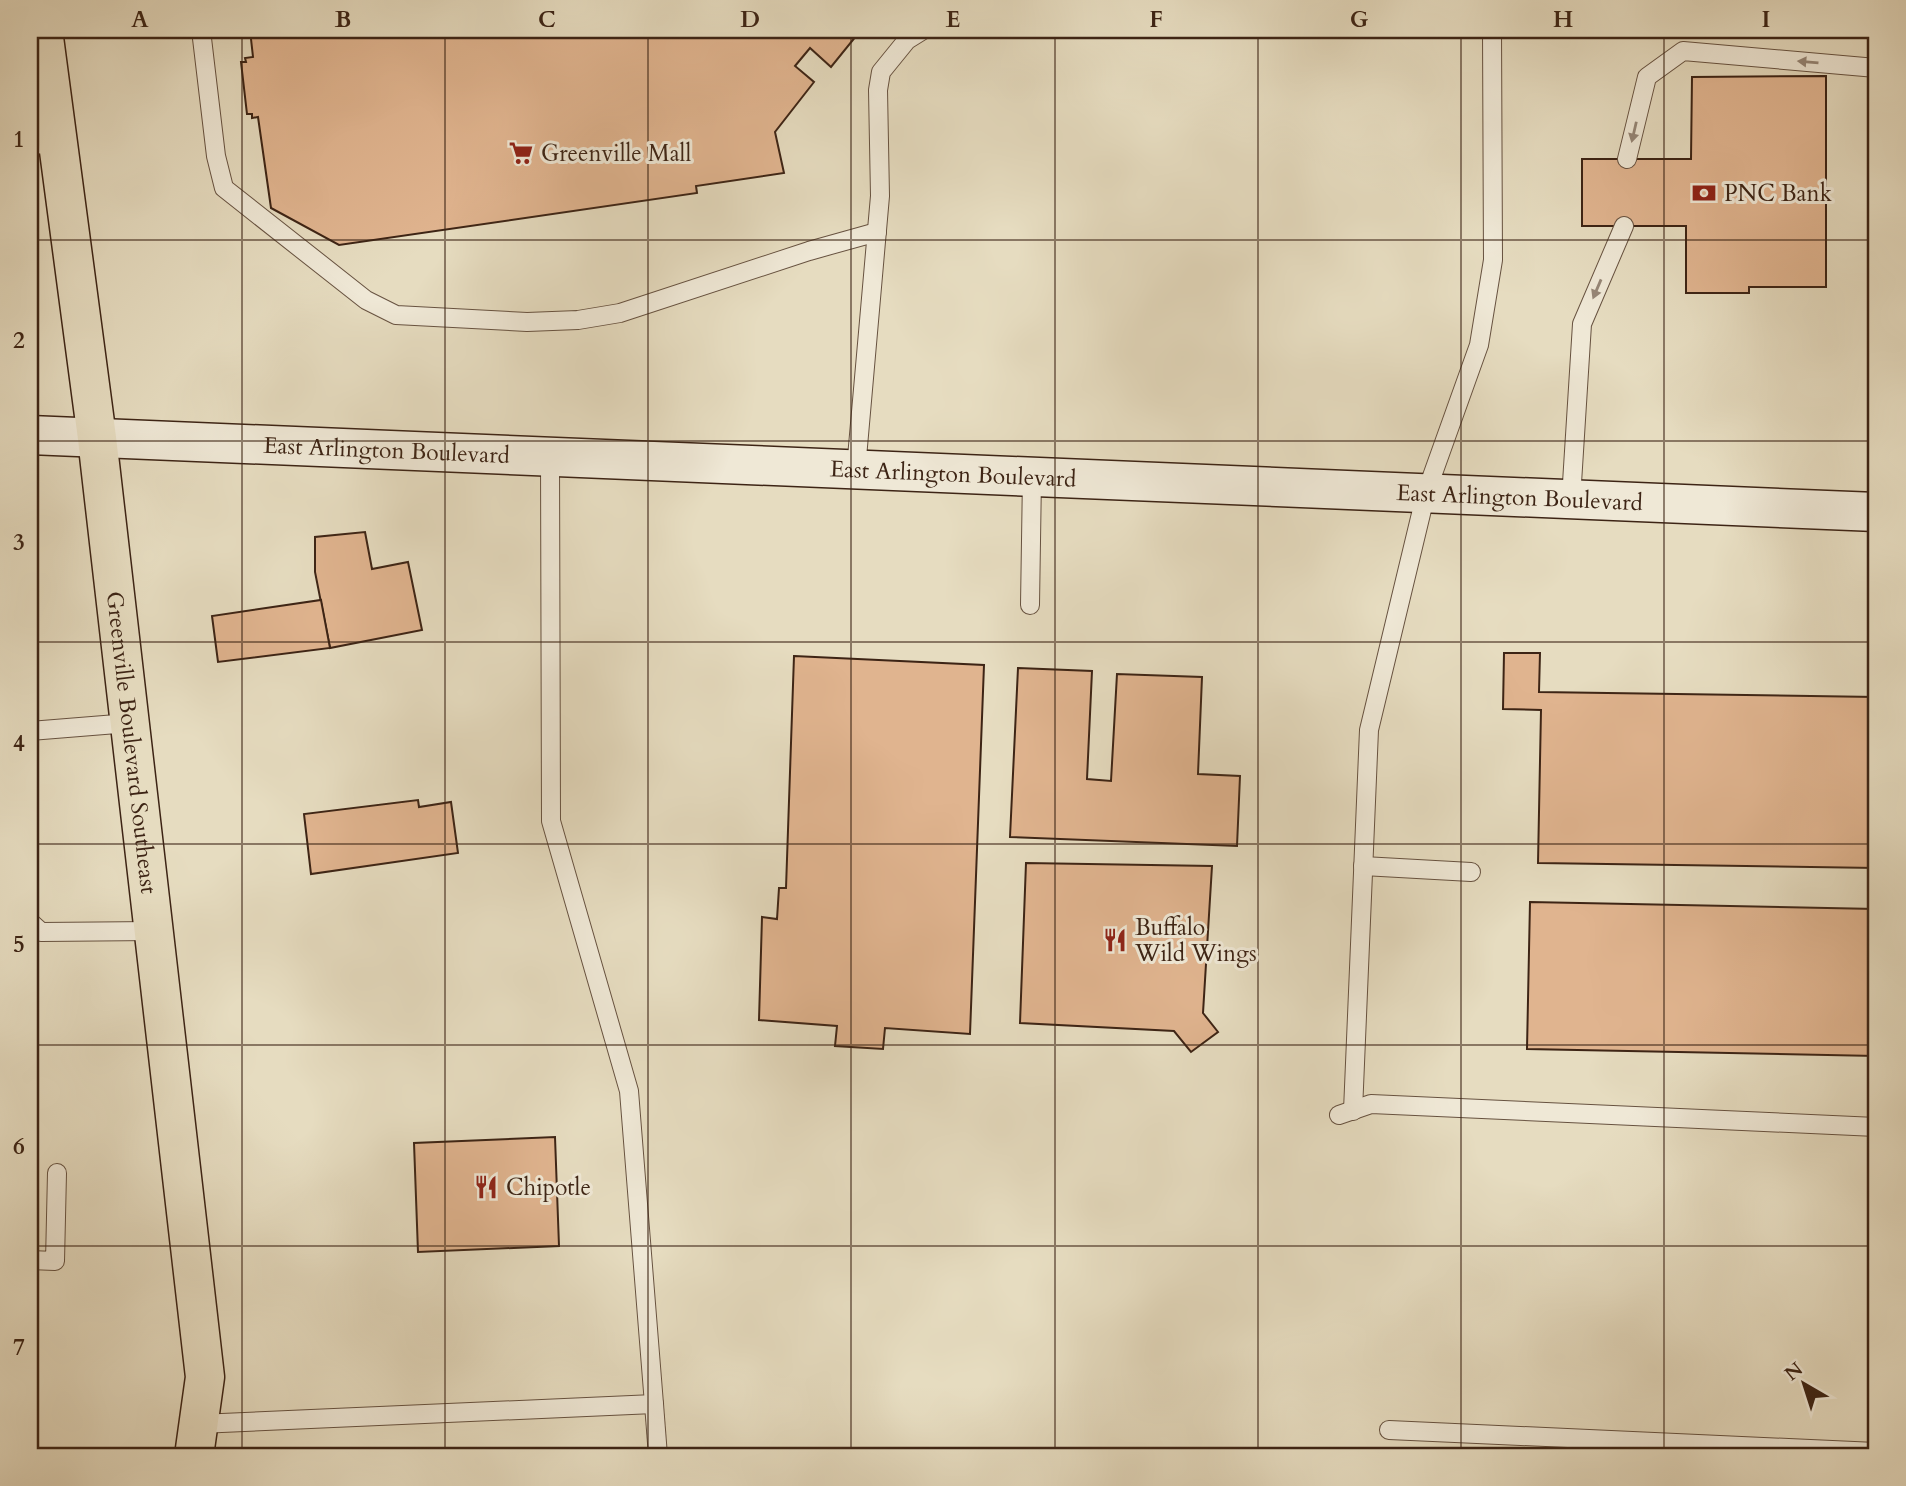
<svg xmlns="http://www.w3.org/2000/svg" width="1906" height="1486" viewBox="0 0 1906 1486" font-family="Cardo,serif">
<style>
.building{fill:#e0b48f;stroke:#3d2415;stroke-width:2}
.lines{fill:none;stroke-linecap:round;stroke-linejoin:round}
.lane-casing{stroke:#675240;stroke-width:20}
.secondary-casing{stroke:#3d2415;stroke-width:41}
.highway-casing{stroke:#3d2415;stroke-width:41}
.lane{stroke:#efe8d6;stroke-width:18}
.secondary{stroke:#efe8d6;stroke-width:38}
.highway{stroke:#e6dcc0;stroke-width:38}
.oneway{fill:#968676}
.grid{fill:none;stroke:#3d2415;stroke-width:2;stroke-opacity:0.55}
.labels{text-anchor:middle;stroke-width:6;stroke-linejoin:round;paint-order:stroke}
.poi-label{font-size:23px;fill:#3d2415;stroke:#efe8d6;text-anchor:start}
.street-label{font-size:23px;fill:#3d2415;stroke:#efe8d6}
.neatline{fill:none;stroke:#3d2415;stroke-width:2.5}
.grid-label{font-size:23px;text-anchor:middle;font-weight:bold;fill:#3d2415}
</style>
<rect width="100%" height="100%" fill="#e6dcc0"/>
<filter id="stains"><feTurbulence type="fractalNoise" baseFrequency=".00286" numOctaves="4"/><feColorMatrix values="0 0 0 0 .2 0 0 0 0 .09 0 0 0 0 .02 0 0 0 .5 -.17"/></filter>
<radialGradient id="worn" r=".72"><stop offset=".6" stop-color="#630" stop-opacity="0"/><stop offset="1" stop-color="#630" stop-opacity=".3"/></radialGradient>
<g class="building">
<polygon points="250,30 861,30 831,67 810,48 795,66 814,82 775,132 784,173 696,186 697,193 339,245 271,208 258,117 252,118 252,114 247,114 241,62 246,62 245,58 253,57"/>
<polygon points="1826,76 1826,287 1749,287 1749,293 1686,293 1686,226 1582,226 1582,159 1691,159 1692,77"/>
<polygon points="365,532 372,569 408,562 422,630 330,648 315,572 315,537"/>
<polygon points="321,600 330,648 218,662 212,616"/>
<polygon points="1504,653 1540,653 1539,692 1876,697 1876,868 1538,863 1541,710 1503,709"/>
<polygon points="794,656 984,665 970,1034 885,1028 883,1049 835,1046 837,1026 759,1020 762,917 777,919 779,888 786,888"/>
<polygon points="1018,668 1092,671 1087,779 1111,781 1117,674 1202,677 1198,774 1240,776 1237,846 1010,837"/>
<polygon points="418,800 419,807 451,802 458,853 311,874 304,814"/>
<polygon points="1026,863 1212,866 1203,1013 1218,1032 1191,1052 1174,1031 1020,1023"/>
<polygon points="1530,902 1876,909 1876,1056 1527,1049"/>
<polygon points="555,1137 559,1246 418,1252 414,1143"/>
<polygon points="1452,1450 1453,1456 1407,1456"/>
</g>
<g class="lines">
<g class="lane-casing">
<g id="lane">
<polyline points="201,30 216,156 224,188 366,300 396,315 527,322 578,320 620,313 809,251 877,232"/>
<polyline points="30,145 59,143"/>
<polyline points="1627,159 1647,77 1683,51 1876,68"/>
<polyline points="856,469 880,196 878,90 881,72 907,40 923,30"/>
<polyline points="1571,499 1582,324 1624,226"/>
<polyline points="1030,605 1032,477"/>
<polyline points="30,731 129,723"/>
<polyline points="1363,866 1471,872"/>
<polyline points="30,922 41,932 153,931"/>
<polyline points="1353,1111 1369,730 1426,493 1479,345 1493,260 1492,30"/>
<polyline points="1339,1115 1371,1104 1876,1127"/>
<polyline points="30,1260 55,1261 57,1173"/>
<polyline points="654,1404 658,1456"/>
<polyline points="199,1424 654,1404 629,1091 551,821 550,457"/>
<polyline points="1389,1430 1876,1452"/>
</g>
</g>
<g class="secondary-casing">
<g id="secondary">
<path id="s1" d="M30 435 1876 512"/>
</g>
</g>
<g class="highway-casing">
<g id="highway">
<path id="s2" d="M43 30 97 438 205 1377 194 1456"/>
</g>
</g>
<use href="#lane" class="lane"/>
<use href="#secondary" class="secondary"/>
<use href="#highway" class="highway"/>
</g>
<defs><path id="oneway-solid" d="M-6-.8H1V-3.2L6.5 0L1 3.2V.8H-6Z" transform="scale(1.75)"/></defs>
<g class="oneway">
<use href="#oneway-solid" transform="translate(1808 62) rotate(-175)"/>
<use href="#oneway-solid" transform="translate(1634 132) rotate(103)"/>
<use href="#oneway-solid" transform="translate(1597 289) rotate(113)"/>
</g>
<path class="grid" d="M242 30V1456M445 30V1456M648 30V1456M851 30V1456M1055 30V1456M1258 30V1456M1461 30V1456M1664 30V1456M30 240H1876M30 441H1876M30 642H1876M30 844H1876M30 1045H1876M30 1246H1876"/>
<defs>
<g id="supermarket-bare" transform="scale(1.89)"><path d="M-6-5.5h2.5l.6 2H6L4.5 2H-2.5L-4.4-4H-6ZM-1.5 3.2a1.3 1.3 0 1 0 .1 0ZM3 3.2a1.3 1.3 0 1 0 .1 0Z" fill="#8f2418" stroke="#efe8d6" stroke-width="2.5" paint-order="stroke"/></g>
<g id="bank-bare" transform="scale(1.89)"><path d="M-6-4H6V4H-6ZM0-2.3a2.3 2.3 0 1 0 0 4.6a2.3 2.3 0 1 0 0-4.6Z" fill="#8f2418" stroke="#efe8d6" stroke-width="2.5" paint-order="stroke"/></g>
<g id="restaurant-bare" transform="scale(1.89)"><path d="M-5-6h1v4h1v-4h1v4h1v-4h1v5L-1.5 .5V6h-2V.5L-5-1ZM5-6V6H3V1.5H1.5Q1.5-4 5-6Z" fill="#8f2418" stroke="#efe8d6" stroke-width="2.5" paint-order="stroke"/></g>
</defs>
<g fill-rule="evenodd">
<use href="#supermarket-bare" x="521" y="153"/>
<use href="#bank-bare" x="1704" y="193"/>
<use href="#restaurant-bare" x="1115" y="940"/>
<use href="#restaurant-bare" x="486" y="1187"/>
</g>
<g class="labels">
<g class="poi-label">
<text x="541" y="161">Greenville Mall</text>
<text x="1724" y="201">PNC Bank</text>
<text x="1135" y="935">Buffalo<tspan x="1135" dy="26">Wild Wings</tspan></text>
<text x="506" y="1195">Chipotle</text>
</g>
<g class="street-label">
<text dy="8" stroke="none"><textPath href="#s1" startOffset="357">East Arlington Boulevard</textPath></text>
<text dy="8" stroke="none"><textPath href="#s1" startOffset="924">East Arlington Boulevard</textPath></text>
<text dy="8" stroke="none"><textPath href="#s1" startOffset="1491">East Arlington Boulevard</textPath></text>
<text dy="8" stroke="none"><textPath href="#s2" startOffset="718">Greenville Boulevard Southeast</textPath></text>
</g>
</g>
<rect width="1906" height="1486" fill="none" stroke="#e6dcc0" stroke-width="77"/>
<g transform="translate(1804 1384) rotate(321)" stroke="#efe8d6" stroke-width="5" paint-order="stroke">
<path d="M0-5L12 26L0 18L-12 26Z" fill="#3d2415"/>
<text y="-10" font-size="19" font-weight="bold" text-anchor="middle" fill="#3d2415">N</text>
</g>
<rect x="38" y="38" width="1830" height="1410" class="neatline"/>
<g class="grid-label">
<text x="140" y="27">A</text>
<text x="343" y="27">B</text>
<text x="547" y="27">C</text>
<text x="750" y="27">D</text>
<text x="953" y="27">E</text>
<text x="1156" y="27">F</text>
<text x="1359" y="27">G</text>
<text x="1563" y="27">H</text>
<text x="1766" y="27">I</text>
<text x="19" y="147">1</text>
<text x="19" y="348">2</text>
<text x="19" y="550">3</text>
<text x="19" y="751">4</text>
<text x="19" y="952">5</text>
<text x="19" y="1154">6</text>
<text x="19" y="1355">7</text>
</g>
<rect width="100%" height="100%" filter="url(#stains)"/>
<rect width="100%" height="100%" fill="url(#worn)"/>
</svg>
